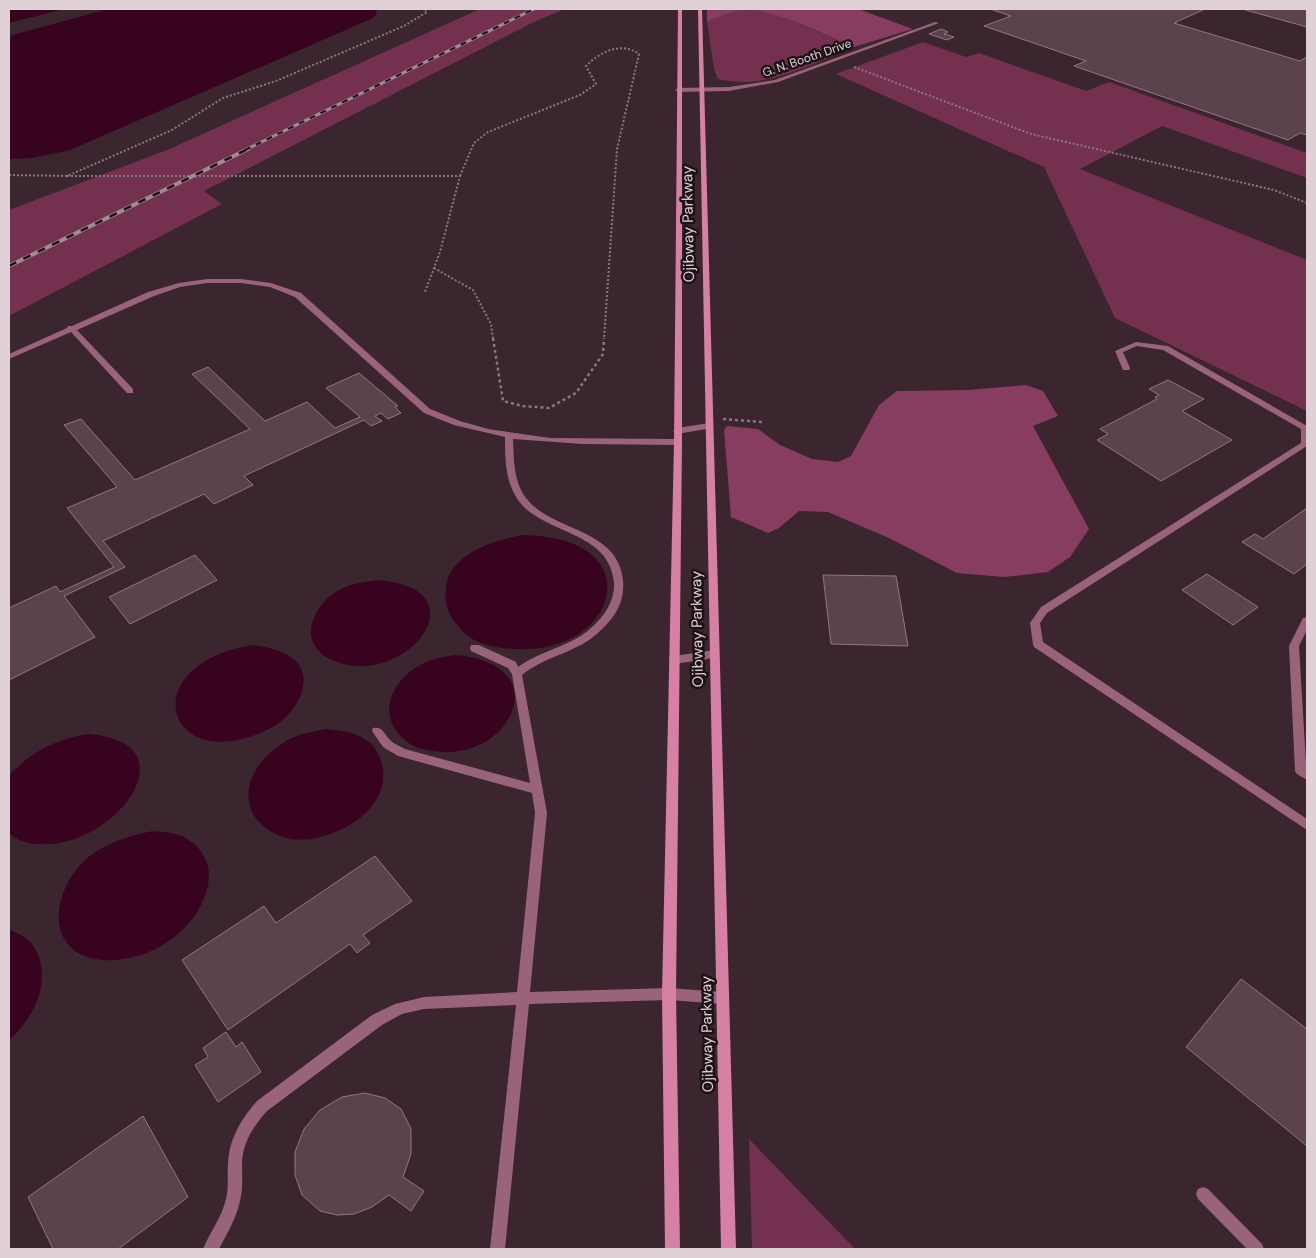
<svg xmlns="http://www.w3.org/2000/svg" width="1316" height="1258" viewBox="0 0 1316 1258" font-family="'DM Sans',sans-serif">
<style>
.green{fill:#73314f}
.forest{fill:#873d5f}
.water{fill:#38031f}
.building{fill:#5b424c;stroke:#927782}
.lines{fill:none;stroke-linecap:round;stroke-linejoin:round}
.path-far1{stroke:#8b787f;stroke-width:2;stroke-dasharray:2 2;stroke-linecap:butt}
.path{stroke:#8b787f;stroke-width:2.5;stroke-dasharray:3 3;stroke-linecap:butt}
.lane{fill:#996379;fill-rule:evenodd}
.street{fill:#996379;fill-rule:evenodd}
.secondary{fill:#d680a5;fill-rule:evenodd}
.rail-far1-casing{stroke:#9e8c93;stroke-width:3}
.rail-casing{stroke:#9e8c93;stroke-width:4}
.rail-far1{stroke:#1c1216;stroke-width:2;stroke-dasharray:6;stroke-linecap:butt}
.rail{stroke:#1c1216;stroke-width:2.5;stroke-dasharray:8;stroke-linecap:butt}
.labels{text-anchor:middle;stroke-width:5;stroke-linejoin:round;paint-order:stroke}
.far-street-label{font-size:12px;fill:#e0d1d6;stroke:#1c1216}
.street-label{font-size:15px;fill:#e0d1d6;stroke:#1c1216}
</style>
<rect width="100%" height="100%" fill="#3b252e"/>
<g class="green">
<polygon points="480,9 565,9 538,20 204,191 222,204 9,316 9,210 167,150"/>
<path d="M746 9 772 12 854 47C812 64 764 91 718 79L714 69 707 22 733 11Z"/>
<polygon points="923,42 966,57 979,53 1086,91 1109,82 1307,153 1307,178 1162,126 1080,169 1307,260 1307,411 1115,318 1044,167 836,74"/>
<polygon points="749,1139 855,1249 752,1249"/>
</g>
<g class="forest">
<path d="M707 9H858L913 29 854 47C827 36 771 7 744 10 731 11 719 17 707 22Z"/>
<polygon points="1026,385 1043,391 1058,416 1033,426 1089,529 1070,557 1048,572 1004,577 957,573 889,538 828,512 799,511 779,528 768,533 731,517 724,430 727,426 758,429 780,445 812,459 838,462 851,456 879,405 897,391 968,390"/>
</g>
<g class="water">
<polygon points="9,9 64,9 9,23"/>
<polygon points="108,9 375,9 377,14 371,19 70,150 32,158 9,159 9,36"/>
<path d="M523 535C654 537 618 656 515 649 499 648 481 646 468 636 452 622 443 609 446 587 450 553 495 540 523 535Z"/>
<path d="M378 580C487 589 403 692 332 660 295 643 313 603 341 589 353 583 365 582 378 580Z"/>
<path d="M252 645C275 648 309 656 303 687 299 707 283 723 265 731 165 776 133 665 252 645Z"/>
<path d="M456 655C555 664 514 756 442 752 429 751 416 749 406 741 377 719 389 684 417 667 429 659 442 657 456 655Z"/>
<path d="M326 729C339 731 355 731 366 740 373 744 379 753 381 761 394 801 351 831 317 838 307 840 293 841 283 837 232 818 242 768 283 743 296 734 311 732 326 729Z"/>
<path d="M89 734C195 743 114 849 40 844 30 844 16 841 9 833V775C33 751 56 739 89 734Z"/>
<path d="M153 831C160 832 168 832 175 834 185 836 194 843 200 850 209 862 211 875 207 889 196 933 147 963 103 960 44 955 51 893 84 861 104 843 128 836 153 831Z"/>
<path d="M9 930C18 932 29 939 34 947 53 978 35 1018 9 1040Z"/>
</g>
<g class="building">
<polygon points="990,9 1205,9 1174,23 1300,61 1307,57 1307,135 1300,133 1288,140 1074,66 1086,61 984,26 1011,16"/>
<polygon points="1242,9 1307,9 1307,27"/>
<polygon points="941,29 948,32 944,34 954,37 947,40 929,34"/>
<polygon points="208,367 265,421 307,402 335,428 360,417 326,388 359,373 398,406 395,407 401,413 388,419 381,413 375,416 382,421 371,426 364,420 244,476 253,485 214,504 204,494 103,541 125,567 64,596 95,637 9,680 9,608 56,586 60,592 114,567 67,508 117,487 64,425 81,419 135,480 250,429 192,374"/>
<polygon points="1168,380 1204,399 1182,411 1232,440 1161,481 1097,440 1108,434 1100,429 1157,399 1155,397 1159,395 1149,389"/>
<polygon points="1307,508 1307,564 1294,574 1242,542 1255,534 1263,539"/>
<polygon points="195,555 217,580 130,624 109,597"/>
<polygon points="1207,574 1258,607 1233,625 1182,590"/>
<polygon points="823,575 896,576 908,646 831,644"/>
<polygon points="375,856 412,901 363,935 370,943 357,953 350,944 228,1030 182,960 264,906 276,923"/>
<polygon points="1241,979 1307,1029 1307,1146 1186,1047"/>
<polygon points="226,1032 236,1047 242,1042 261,1072 218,1102 195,1065 208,1057 203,1048"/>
<polygon points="365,1093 385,1098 401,1109 411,1129 411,1154 403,1177 424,1191 411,1211 389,1195 372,1207 354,1214 337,1215 320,1211 302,1195 295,1175 295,1152 304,1129 320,1110 342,1097"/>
<polygon points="143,1116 188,1197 118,1249 53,1249 28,1197"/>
</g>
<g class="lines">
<g class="path-far1">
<polyline points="854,67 1031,134 1274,190 1307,203"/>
<polyline points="9,175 67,176 172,130 223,98 276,81 404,26 427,12 425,9"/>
<polyline points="67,176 460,176 440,252 425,292"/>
<path d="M460 176 474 143 488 132 580 95 596 84 586 66C600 52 621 41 639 54L617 149 604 339"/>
<polyline points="434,268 473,290 491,324 493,339"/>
</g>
<g class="path">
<polyline points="493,338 503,401 523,406 549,408 576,393 603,354 604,338"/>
<polyline points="723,419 762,422"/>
</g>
<g class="lane">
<path d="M207 279H241L271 283 301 293 430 409 460 421 488 429 550 438 678 439 682 442 678 445 582 444 513 439C514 458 513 481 526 498 552 532 618 528 623 580 625 601 616 616 601 630 579 653 546 655 522 675L547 813 530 992 669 988 722 992 727 994 729 998 727 1002 722 1004 669 1000 529 1004 505 1249H490L516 1005 424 1009 402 1014 382 1025 267 1111C253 1127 242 1143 242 1165 242 1176 243 1186 241 1196 238 1215 228 1232 219 1249H203C210 1232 222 1217 226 1199 229 1187 227 1176 228 1164 229 1139 241 1119 257 1101L372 1015 395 1004 424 997 517 992 535 813 532 793 398 756 383 747 372 731 373 728C383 726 384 734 390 740 394 744 400 746 405 749L530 783 512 674 508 668 471 651 470 648 471 645H479L516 662 518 667C541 650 570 647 591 628 605 616 615 601 614 582 609 530 543 535 518 500 505 481 505 459 505 437L454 425 424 413 295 297 270 287 241 283H207L180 287 154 296 77 330 133 389V393H127L71 332 9 359V354L67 328 68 326H72L148 292 179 283Z"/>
<polygon points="1136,342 1168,346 1307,426 1307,446 1047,613 1040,623 1043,642 1307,819 1307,830 1034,647 1033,644 1030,623 1041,607 1301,443 1301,429 1163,350 1137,346 1123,352 1130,368 1129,370 1123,370 1115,351"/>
<polygon points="709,423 713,426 712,428 677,434 673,431 677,428"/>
<polygon points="1307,617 1307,630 1299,646 1307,780 1297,774 1295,771 1289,646 1303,618"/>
<polygon points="714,650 718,651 719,654 718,657 714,658 674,664 670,663 669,660 670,657 674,656"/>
<polygon points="1203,1187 1208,1189 1262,1244 1264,1249 1247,1249 1198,1199 1196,1194 1198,1189"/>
</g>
<polygon class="street" points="935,22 939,23 778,82 729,91 678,92 675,90 678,88 729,87 775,80"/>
<g class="secondary">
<polygon points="678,9 682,9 682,442 676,994 680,1249 665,1249 662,994 674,442"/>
<polygon points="698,9 702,9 736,1249 721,1249"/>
</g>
<g class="rail-far1-casing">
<polyline id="rail-far1" points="245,150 534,9"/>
</g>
<g class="rail-casing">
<polyline id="rail" points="9,266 248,149"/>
</g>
<use href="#rail-far1" class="rail-far1"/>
<use href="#rail" class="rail"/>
</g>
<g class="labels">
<g class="far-street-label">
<text transform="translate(807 58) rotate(-19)" y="4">G. N. Booth Drive</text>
</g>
<g class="street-label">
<text transform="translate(688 224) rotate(-91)" y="5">Ojibway Parkway</text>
<text transform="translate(697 629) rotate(-91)" y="5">Ojibway Parkway</text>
<text transform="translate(707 1034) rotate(-91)" y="5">Ojibway Parkway</text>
</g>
</g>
<rect width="1316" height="1258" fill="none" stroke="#e0d1d6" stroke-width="20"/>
</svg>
